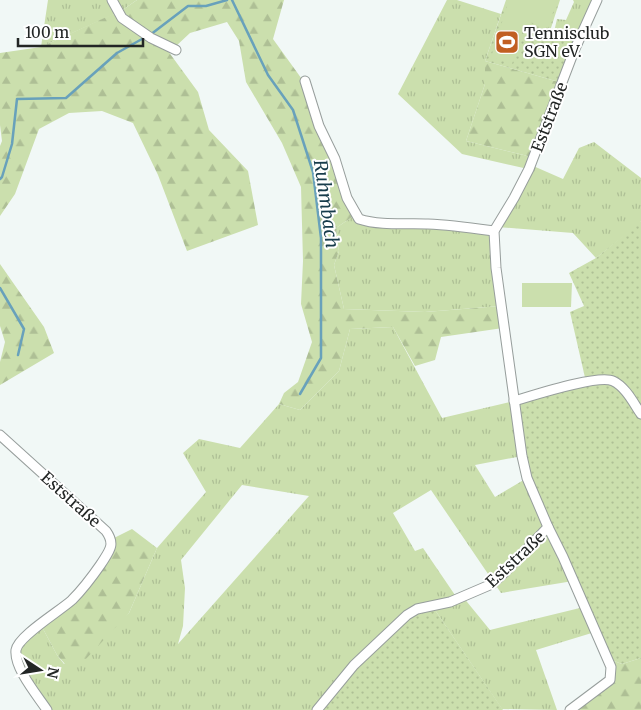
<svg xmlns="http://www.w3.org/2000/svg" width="641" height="710" viewBox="0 0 641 710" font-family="Merriweather,serif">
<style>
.grass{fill:url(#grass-tufts);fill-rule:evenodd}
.forest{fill:url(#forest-firs)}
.park{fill:url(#park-dots)}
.pitch{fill:#cbdfad}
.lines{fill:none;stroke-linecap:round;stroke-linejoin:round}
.stream{stroke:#68a1bb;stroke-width:2.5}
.minor-casing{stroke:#979e9c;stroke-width:11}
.minor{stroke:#fff;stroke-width:9}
.labels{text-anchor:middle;stroke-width:4;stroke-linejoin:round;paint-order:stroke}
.poi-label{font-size:16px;fill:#232625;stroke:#fff;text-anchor:start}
.street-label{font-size:16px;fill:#232625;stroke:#fff}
.water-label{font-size:18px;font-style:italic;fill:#173c4b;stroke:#fff}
</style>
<defs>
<pattern id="grass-tufts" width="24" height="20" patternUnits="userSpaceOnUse" patternTransform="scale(1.25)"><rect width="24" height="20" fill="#cbdfad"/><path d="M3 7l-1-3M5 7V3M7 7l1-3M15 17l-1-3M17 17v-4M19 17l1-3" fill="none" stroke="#aebf95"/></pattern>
<pattern id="forest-firs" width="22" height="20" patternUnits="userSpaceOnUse" patternTransform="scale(1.25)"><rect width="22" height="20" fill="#cbdfad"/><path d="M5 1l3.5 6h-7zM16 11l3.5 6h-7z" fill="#aebf95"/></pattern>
<pattern id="park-dots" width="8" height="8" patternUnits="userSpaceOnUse" patternTransform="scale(1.25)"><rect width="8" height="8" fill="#cbdfad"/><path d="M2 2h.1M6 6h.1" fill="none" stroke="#aebf95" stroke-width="1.8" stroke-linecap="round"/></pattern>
</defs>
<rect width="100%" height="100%" fill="#f1f8f6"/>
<g class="grass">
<polygon points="48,0 137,0 121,11 41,47"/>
<polygon points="447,0 457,0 501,14 485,61 485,84 466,141 532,157 528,169 462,154 398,94"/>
<polygon points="573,0 593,0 576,40 554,32 557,19 566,20 574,2"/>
<polygon points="594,142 641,178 641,221 639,224 596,258 573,233 497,227 531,165 563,179 579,148"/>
<polygon points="355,215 358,220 493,232 500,306 425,312 344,309 334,265 339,251 336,228"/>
<path d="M393 327 442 418 514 401 522 456 475 465 495 497 527 478 573 581 501 593 431 490 393 513 415 551 423 548 457 598 417 609 316 710H47L18 662 22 638 41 625 57 655 64 664 129 613 157 548 206 492 183 453 199 439 240 448 279 404 300 410 339 371 350 329ZM242 485 309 496 178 644 183 626 185 588 181 560Z"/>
<polygon points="463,597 490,630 584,607 595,632 536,650 557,710 502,709 433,607"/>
</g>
<g class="forest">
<polygon points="137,0 284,0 273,39 304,82 355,215 336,228 339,251 334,265 344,309 425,312 500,306 503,328 441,337 435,360 415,366 393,327 350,329 339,371 300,410 279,404 284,393 298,382 312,342 301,304 303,261 301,187 282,143 246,82 239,41 227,22 190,33 175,47 131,23 121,11"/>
<polygon points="113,14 141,35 168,51 198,92 209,130 248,171 258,225 187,251 158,175 133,123 102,111 69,113 39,129 15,194 0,216 0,146 2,141 0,125 0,53 41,47"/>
<polygon points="485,61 559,82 532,157 466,141 485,84"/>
<polygon points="0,264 44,327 54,353 0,385 0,362 5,342 0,326"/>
<polygon points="132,529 157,548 129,613 85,660 65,664 57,655 41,625 90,581 112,539"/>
<polygon points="606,658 622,664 641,658 641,710 574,710 610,680"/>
</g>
<g class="park">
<polygon points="506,0 560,0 550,31 576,40 559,82 485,61"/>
<polygon points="641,221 641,658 622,664 606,658 537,503 514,401 586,382 570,312 584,306 569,273 596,258"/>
<polygon points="433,607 503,710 317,710 407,615"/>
</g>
<g class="pitch">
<polygon points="509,0 557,0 548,28 526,21 512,64 491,57"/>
<polygon points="522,283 572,283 571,307 522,307"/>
</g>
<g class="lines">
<g class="stream">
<polyline points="232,0 268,75 293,110 313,172 321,238 321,358 300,394"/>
<polyline points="150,35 188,6 206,6 227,0"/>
<polyline points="0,179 2,177 12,144 17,99 66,98 117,53 142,39"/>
<polyline points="0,288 24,329 18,355"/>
</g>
<g class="minor-casing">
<g id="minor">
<polyline points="112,0 122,18 151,38 176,50"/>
<path d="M305 81 319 126 335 159 347 198 359 219C380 226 406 223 428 224 451 225 472 228 494 231"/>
<path d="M514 401C532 396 598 374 613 381 626 387 634 404 641 414"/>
<path d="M0 435 106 531C116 545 109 551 101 564 92 577 83 589 72 600 60 611 18 636 16 650 14 668 37 695 47 710"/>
<polyline points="548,527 563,557 611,667 610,680 570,710"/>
<polyline points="317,710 354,665 407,615 417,609 450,602 492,584 504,573 548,527 527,478 522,456 496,268 494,231 514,198 529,169 574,51 597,0"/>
</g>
</g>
<use href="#minor" class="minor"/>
</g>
<defs>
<g id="stadium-square" transform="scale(1.25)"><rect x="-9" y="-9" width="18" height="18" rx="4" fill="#c15f22" stroke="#fff"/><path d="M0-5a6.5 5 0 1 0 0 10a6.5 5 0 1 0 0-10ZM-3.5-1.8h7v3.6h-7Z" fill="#fff"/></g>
</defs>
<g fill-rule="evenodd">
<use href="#stadium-square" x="507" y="42"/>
</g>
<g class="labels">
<g class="poi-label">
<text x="524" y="39">Tennisclub<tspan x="524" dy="18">SGN eV.</tspan></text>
</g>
<g class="street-label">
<text transform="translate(549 117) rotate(-69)" y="6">Eststraße</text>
<text transform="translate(71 499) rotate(42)" y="6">Eststraße</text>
<text transform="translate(515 559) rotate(-43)" y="6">Eststraße</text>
</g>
<g class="water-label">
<text transform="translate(326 204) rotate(82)" y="6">Ruhmbach</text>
</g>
</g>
<g transform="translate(40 670) rotate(102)" stroke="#ffffff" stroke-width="4" paint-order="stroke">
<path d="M0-4L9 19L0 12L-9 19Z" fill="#232625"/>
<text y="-8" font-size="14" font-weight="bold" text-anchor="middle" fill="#232625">N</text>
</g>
<path d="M18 38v8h125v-8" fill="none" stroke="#232625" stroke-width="2.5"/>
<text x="25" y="38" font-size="15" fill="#232625" stroke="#ffffff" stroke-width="4" paint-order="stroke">100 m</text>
</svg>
